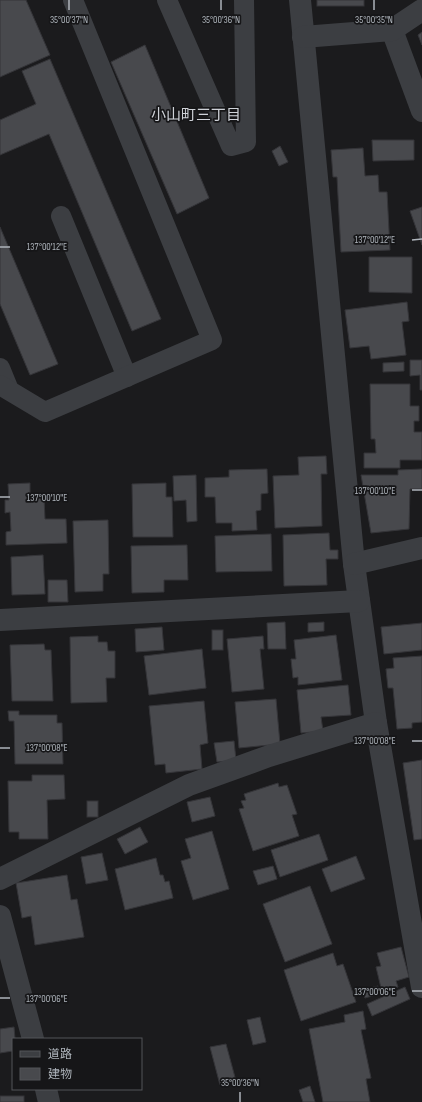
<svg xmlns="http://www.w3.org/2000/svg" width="422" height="1102" viewBox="0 0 422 1102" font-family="'Sofia Sans Condensed','Noto Sans JP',sans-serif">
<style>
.building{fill:#48494d;stroke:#353539}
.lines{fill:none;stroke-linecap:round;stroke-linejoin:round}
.lane{stroke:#3c3e42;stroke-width:20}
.street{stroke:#3c3e42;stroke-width:22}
.ticks{fill:none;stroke:#aeb4bb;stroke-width:1.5}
.labels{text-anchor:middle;stroke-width:3.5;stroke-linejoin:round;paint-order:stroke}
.neighbourhood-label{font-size:15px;fill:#cfd2d8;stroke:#161618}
.ticks-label{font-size:10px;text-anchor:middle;fill:#aeb4bb;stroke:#161618;stroke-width:3.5;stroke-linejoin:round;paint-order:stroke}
</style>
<rect width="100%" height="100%" fill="#1b1b1d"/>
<g class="building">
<polygon points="0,0 26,0 50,55 0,77"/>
<rect x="317" y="0" width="47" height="6"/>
<polygon points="422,32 422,45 418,35"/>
<polygon points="145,45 209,198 177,214 111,62"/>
<polygon points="50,59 161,319 132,331 49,134 0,155 0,120 36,104 22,71"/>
<polygon points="372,140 414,140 414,160 373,161"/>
<polygon points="280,146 288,162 279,166 272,151"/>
<polygon points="363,148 365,176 378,175 379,192 387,192 390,250 341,252 337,177 333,177 331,150"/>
<polygon points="422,207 422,245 410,211"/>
<polygon points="0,227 58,364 30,375 0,304"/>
<polygon points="369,257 412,257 412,293 369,292"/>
<polygon points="407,302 409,321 402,322 406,355 371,359 369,346 350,348 345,310"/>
<polygon points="410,360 422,360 422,390 420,390 420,375 410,376"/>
<polygon points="404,362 404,371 383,372 383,363"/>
<polygon points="370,384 410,384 410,406 419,406 419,421 414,421 414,432 422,432 422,460 400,460 400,468 364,468 364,453 376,453 375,439 371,439"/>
<polygon points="326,456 327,474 321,474 322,526 275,528 273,476 299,475 298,457"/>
<polygon points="267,469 268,493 261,494 261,510 256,511 257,530 232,531 232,523 216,523 215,497 205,497 205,478 229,477 229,470"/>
<polygon points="422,469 422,489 410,489 409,529 371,533 361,475 398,475 398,470"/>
<polygon points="196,475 197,521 187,522 186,500 174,501 173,476"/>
<polygon points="30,483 30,498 44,497 45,519 66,519 67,543 6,545 6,532 11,531 10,512 5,513 5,500 9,500 8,484"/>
<polygon points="166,483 166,497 172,497 173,537 133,537 132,484"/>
<polygon points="108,520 109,574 103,574 103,591 75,592 73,521"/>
<polygon points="329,533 330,550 338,550 338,559 326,559 327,585 284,586 283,535"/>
<polygon points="271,534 272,571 216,572 215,536"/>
<polygon points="187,545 188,580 164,580 164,592 132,593 131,546"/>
<polygon points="43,555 45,594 12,595 11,557"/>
<polygon points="48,580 67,580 68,602 48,602"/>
<polygon points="285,622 286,649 268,649 267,623"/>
<polygon points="324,622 324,631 308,632 308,623"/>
<polygon points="422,623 422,650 384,654 381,627"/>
<polygon points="162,627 164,650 136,652 135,629"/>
<rect x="212" y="630" width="11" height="20"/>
<polygon points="336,635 342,680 298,685 298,677 293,678 291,659 296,659 294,640"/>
<polygon points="98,636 98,642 107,642 108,651 115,651 115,678 106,678 107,702 71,703 70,637"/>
<polygon points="263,636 264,649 260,649 264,689 232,692 227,639"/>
<polygon points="44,644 45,650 51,650 53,701 12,701 10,645"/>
<polygon points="202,649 206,688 149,695 144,656"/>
<polygon points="422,656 422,722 412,723 412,728 397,729 393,688 388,688 386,669 394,668 393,658"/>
<polygon points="348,685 351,715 321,717 323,731 301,733 297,690"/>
<polygon points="276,699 280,744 239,748 235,702"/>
<polygon points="204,701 208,743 200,745 202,769 166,773 165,764 155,765 149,706"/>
<polygon points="8,711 19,711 19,715 57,715 57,723 62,723 63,764 15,764 14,721 9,721"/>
<polygon points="234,741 236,760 217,762 214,743"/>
<polygon points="422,760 422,839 414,840 403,763"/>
<polygon points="32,775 64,775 65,799 47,800 48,839 19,839 19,832 9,832 8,781 32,781"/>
<polygon points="278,783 279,787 287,785 297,814 292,815 299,836 253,851 239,809 244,808 241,801 246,800 244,794"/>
<polygon points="210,797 215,816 192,822 187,802"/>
<rect x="87" y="801" width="11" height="16"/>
<polygon points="140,827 148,842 125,854 117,839"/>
<polygon points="212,831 229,889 193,900 181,861 191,858 185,839"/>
<polygon points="319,834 328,860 280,877 271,850"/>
<polygon points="102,853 108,880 86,884 81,857"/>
<polygon points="356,856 365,879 331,892 322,869"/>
<polygon points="156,858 160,875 163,875 165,882 169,881 173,898 125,910 115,869"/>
<polygon points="273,866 277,879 258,885 253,871"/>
<polygon points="67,875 71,900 77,899 84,937 35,945 31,916 22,918 16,883"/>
<polygon points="310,886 332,944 285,962 263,904"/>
<polygon points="401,947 409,977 396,981 398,987 382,992 376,967 381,966 377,953"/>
<polygon points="333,953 337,966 343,964 356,1002 301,1021 284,970"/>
<polygon points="378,986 379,994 365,998 363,990"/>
<polygon points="405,987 410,999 372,1016 367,1004"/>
<polygon points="363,1011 366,1029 361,1030 371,1078 366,1079 370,1102 323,1102 309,1029 345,1022 344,1015"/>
<polygon points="260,1017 266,1042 253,1045 247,1020"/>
<polygon points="14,1027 15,1039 13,1039 13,1051 0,1053 0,1029"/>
<polygon points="226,1044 236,1081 220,1085 210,1047"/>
<polygon points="310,1086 315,1102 303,1102 299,1090"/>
<rect x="0" y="1096" width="24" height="6"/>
</g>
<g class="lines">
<g class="lane">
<polyline points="167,0 231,146 246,142 244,0"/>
<polyline points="61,216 127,377"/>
<polyline points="0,368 9,390"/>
<polyline points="0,385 45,412 212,340 73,0"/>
</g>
<g class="street">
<polyline points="300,0 354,564 376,723 422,987"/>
<polyline points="392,30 422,111"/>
<polyline points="303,37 392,30 422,10"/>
<polyline points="354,564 422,548"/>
<polyline points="0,620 359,601"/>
<polyline points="0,879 189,785 269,756 376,723"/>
<polyline points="0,916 33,1039"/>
<polyline points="46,1089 49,1102"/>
</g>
</g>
<path class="ticks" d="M69 0V10M221 0V10M374 0V10M412 240 422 239M0 247H10M412 490H422M0 497H10M412 741H422M0 748H10M412 991H422M0 998H10M240 1092V1102"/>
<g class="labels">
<g class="neighbourhood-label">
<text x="196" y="120">小山町三丁目</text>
</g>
</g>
<g class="ticks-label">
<text x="69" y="23">35°00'37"N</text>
<text x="221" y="23">35°00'36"N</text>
<text x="374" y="23">35°00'35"N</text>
<text x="375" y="243">137°00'12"E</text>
<text x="47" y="250">137°00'12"E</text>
<text x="375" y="494">137°00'10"E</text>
<text x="47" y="501">137°00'10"E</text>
<text x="375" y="744">137°00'08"E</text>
<text x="47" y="751">137°00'08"E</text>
<text x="375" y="995">137°00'06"E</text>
<text x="47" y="1002">137°00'06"E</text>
<text x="240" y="1086">35°00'36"N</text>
</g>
<rect x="12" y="1038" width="130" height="52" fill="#161618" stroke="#535559"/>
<rect x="20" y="1051" width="20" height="6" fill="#3c3e42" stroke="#535559"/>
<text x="48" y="1058" font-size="12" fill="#aeb4bb">道路</text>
<rect x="20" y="1068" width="20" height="12" fill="#48494d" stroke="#535559"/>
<text x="48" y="1078" font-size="12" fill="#aeb4bb">建物</text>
</svg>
